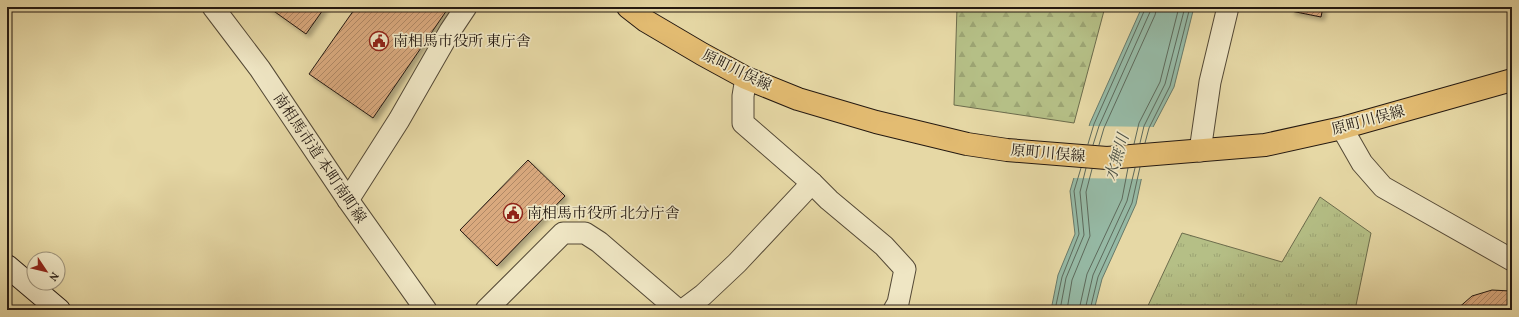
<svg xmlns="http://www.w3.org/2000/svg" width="1519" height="317" viewBox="0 0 1519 317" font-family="Vollkorn,'Noto Serif JP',serif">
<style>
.grass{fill:url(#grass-tufts);stroke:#6c6c4c}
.forest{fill:url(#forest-firs);stroke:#6c6c4c}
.water{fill:#96baa6;stroke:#687a6a}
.pier{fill:#e6d8a5}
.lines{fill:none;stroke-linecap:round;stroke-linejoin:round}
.shore{stroke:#5d6a5c;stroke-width:1}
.building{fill:url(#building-hatch);stroke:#241911;filter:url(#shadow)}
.minor-casing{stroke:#544936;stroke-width:23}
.secondary-casing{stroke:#241911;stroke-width:24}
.primary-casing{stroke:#241911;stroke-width:24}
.minor{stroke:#efe6c4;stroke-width:21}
.secondary{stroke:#efe6c4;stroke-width:22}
.primary{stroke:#e3bc72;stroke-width:22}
.labels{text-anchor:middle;stroke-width:3.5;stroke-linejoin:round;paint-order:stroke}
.poi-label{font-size:15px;fill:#241911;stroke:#efe6c4;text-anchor:start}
.street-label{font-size:15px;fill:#241911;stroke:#efe6c4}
.water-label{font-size:16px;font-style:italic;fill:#4c5145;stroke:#efe6c4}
</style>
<defs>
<pattern id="grass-tufts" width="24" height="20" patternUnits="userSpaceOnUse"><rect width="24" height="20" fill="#b5bf86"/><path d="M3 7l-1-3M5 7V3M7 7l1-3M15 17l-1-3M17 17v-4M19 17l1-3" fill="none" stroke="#9ca473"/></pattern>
<pattern id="forest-firs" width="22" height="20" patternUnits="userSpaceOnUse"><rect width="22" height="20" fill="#b5bf86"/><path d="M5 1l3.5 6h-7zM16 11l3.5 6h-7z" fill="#9ca473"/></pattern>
<pattern id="building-hatch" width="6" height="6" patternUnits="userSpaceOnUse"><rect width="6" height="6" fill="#d9a97e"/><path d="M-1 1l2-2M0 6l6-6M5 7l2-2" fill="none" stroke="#b08966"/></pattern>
<filter id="shadow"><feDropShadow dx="3.5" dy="3.5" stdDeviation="2" flood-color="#0004"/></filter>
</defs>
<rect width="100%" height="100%" fill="#e6d8a5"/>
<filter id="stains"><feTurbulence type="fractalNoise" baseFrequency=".005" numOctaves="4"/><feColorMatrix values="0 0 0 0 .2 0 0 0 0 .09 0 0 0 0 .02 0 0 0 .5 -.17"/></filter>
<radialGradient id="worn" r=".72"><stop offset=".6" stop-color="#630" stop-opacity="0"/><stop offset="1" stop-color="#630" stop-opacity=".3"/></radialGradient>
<polygon class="grass" points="1320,197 1371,233 1355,310 1146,310 1182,233 1282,262"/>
<polygon class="forest" points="957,7 1105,7 1074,123 954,105"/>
<polygon class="water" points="1142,7 1194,7 1174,87 1152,129 1136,204 1102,279 1094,310 1051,310 1058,275 1075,234 1070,191 1090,123"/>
<polygon class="pier" points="1087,126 1156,127 1143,179 1072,178"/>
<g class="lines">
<g class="shore">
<polyline points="1140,143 1144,126 1165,84 1185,7"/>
<polyline points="1145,143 1149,128 1170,86 1190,7"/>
<polyline points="1088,144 1094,124 1146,7"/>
<polyline points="1134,144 1139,123 1160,82 1179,7"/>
<polyline points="1093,145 1099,126 1150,12 1151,7"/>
<polyline points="1099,145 1104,128 1155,15 1157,7"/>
<polyline points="1055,310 1062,277 1079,234 1074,191 1081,168"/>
<polyline points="1060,310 1066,278 1084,235 1080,192 1086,168"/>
<polyline points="1067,310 1072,280 1090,236 1086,192 1092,169"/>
<polyline points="1079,310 1087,274 1122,199 1128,168"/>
<polyline points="1085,310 1093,275 1127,201 1135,168"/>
<polyline points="1090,310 1098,277 1132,203 1140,167"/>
</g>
</g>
<g class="building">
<polygon points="268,7 325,7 306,34"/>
<polygon points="356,7 449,7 373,118 309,74"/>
<polygon points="1292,7 1323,7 1321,17 1291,11"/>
<polygon points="528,160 565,196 497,266 460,230"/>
<polygon points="1492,290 1510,291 1512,292 1512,310 1456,310 1472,296"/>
</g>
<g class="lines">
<g class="minor-casing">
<g id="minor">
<polyline points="213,7 260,69 348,200 426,310"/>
<polyline points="746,78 743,96 743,123 812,183 829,200 884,246 905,269 898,303 894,310"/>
<polyline points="1342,128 1362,163 1383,187 1512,260"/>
<polyline points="1200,151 1210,82 1228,7"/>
<polyline points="348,200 399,120 450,31 466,7"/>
<polyline points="486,310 563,233 585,233 599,242 678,310"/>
<polyline points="683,310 703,295 737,263 812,183"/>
</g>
</g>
<g class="secondary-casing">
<polyline id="secondary" points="7,266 59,310"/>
</g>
<g class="primary-casing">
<polyline id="primary" points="628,7 646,21 702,54 746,78 798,99 876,122 967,144 1007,150 1107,158 1265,145 1342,128 1512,80"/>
</g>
<use href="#minor" class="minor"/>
<use href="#secondary" class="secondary"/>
<use href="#primary" class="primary"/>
</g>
<defs>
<g id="civic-ring" transform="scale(1)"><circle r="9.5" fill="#efe6c4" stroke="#8f2418" stroke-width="1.5"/><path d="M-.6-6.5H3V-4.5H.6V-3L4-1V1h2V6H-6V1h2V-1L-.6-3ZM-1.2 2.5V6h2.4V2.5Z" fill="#8f2418"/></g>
</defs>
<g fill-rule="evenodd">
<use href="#civic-ring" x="379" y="41"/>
<use href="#civic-ring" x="513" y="213"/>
</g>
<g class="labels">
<g class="poi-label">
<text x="393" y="46">南相馬市役所 東庁舎</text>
<text x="527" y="218">南相馬市役所 北分庁舎</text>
</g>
<g class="street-label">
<text transform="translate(737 70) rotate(26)" y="5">原町川俣線</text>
<text transform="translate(1368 120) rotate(-15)" y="5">原町川俣線</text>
<text transform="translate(1048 153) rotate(5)" y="5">原町川俣線</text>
<text transform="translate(320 158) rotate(56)" y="5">南相馬市道 本町南町線</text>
</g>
<g class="water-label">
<text transform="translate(1116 157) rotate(-73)" y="6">水無川</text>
</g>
</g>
<rect width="1519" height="317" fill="none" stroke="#e6d8a5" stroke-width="24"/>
<rect x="8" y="8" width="1503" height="301" fill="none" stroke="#241911" stroke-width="2"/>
<rect x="12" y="12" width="1495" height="293" fill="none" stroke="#241911"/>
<g transform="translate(46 271) rotate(125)"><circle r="19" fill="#efe6c4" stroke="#9e947c"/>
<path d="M0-3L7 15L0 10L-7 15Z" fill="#8f2418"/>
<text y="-6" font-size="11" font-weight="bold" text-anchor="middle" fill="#241911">N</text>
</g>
<rect width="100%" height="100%" filter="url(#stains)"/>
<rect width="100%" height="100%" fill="url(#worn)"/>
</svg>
